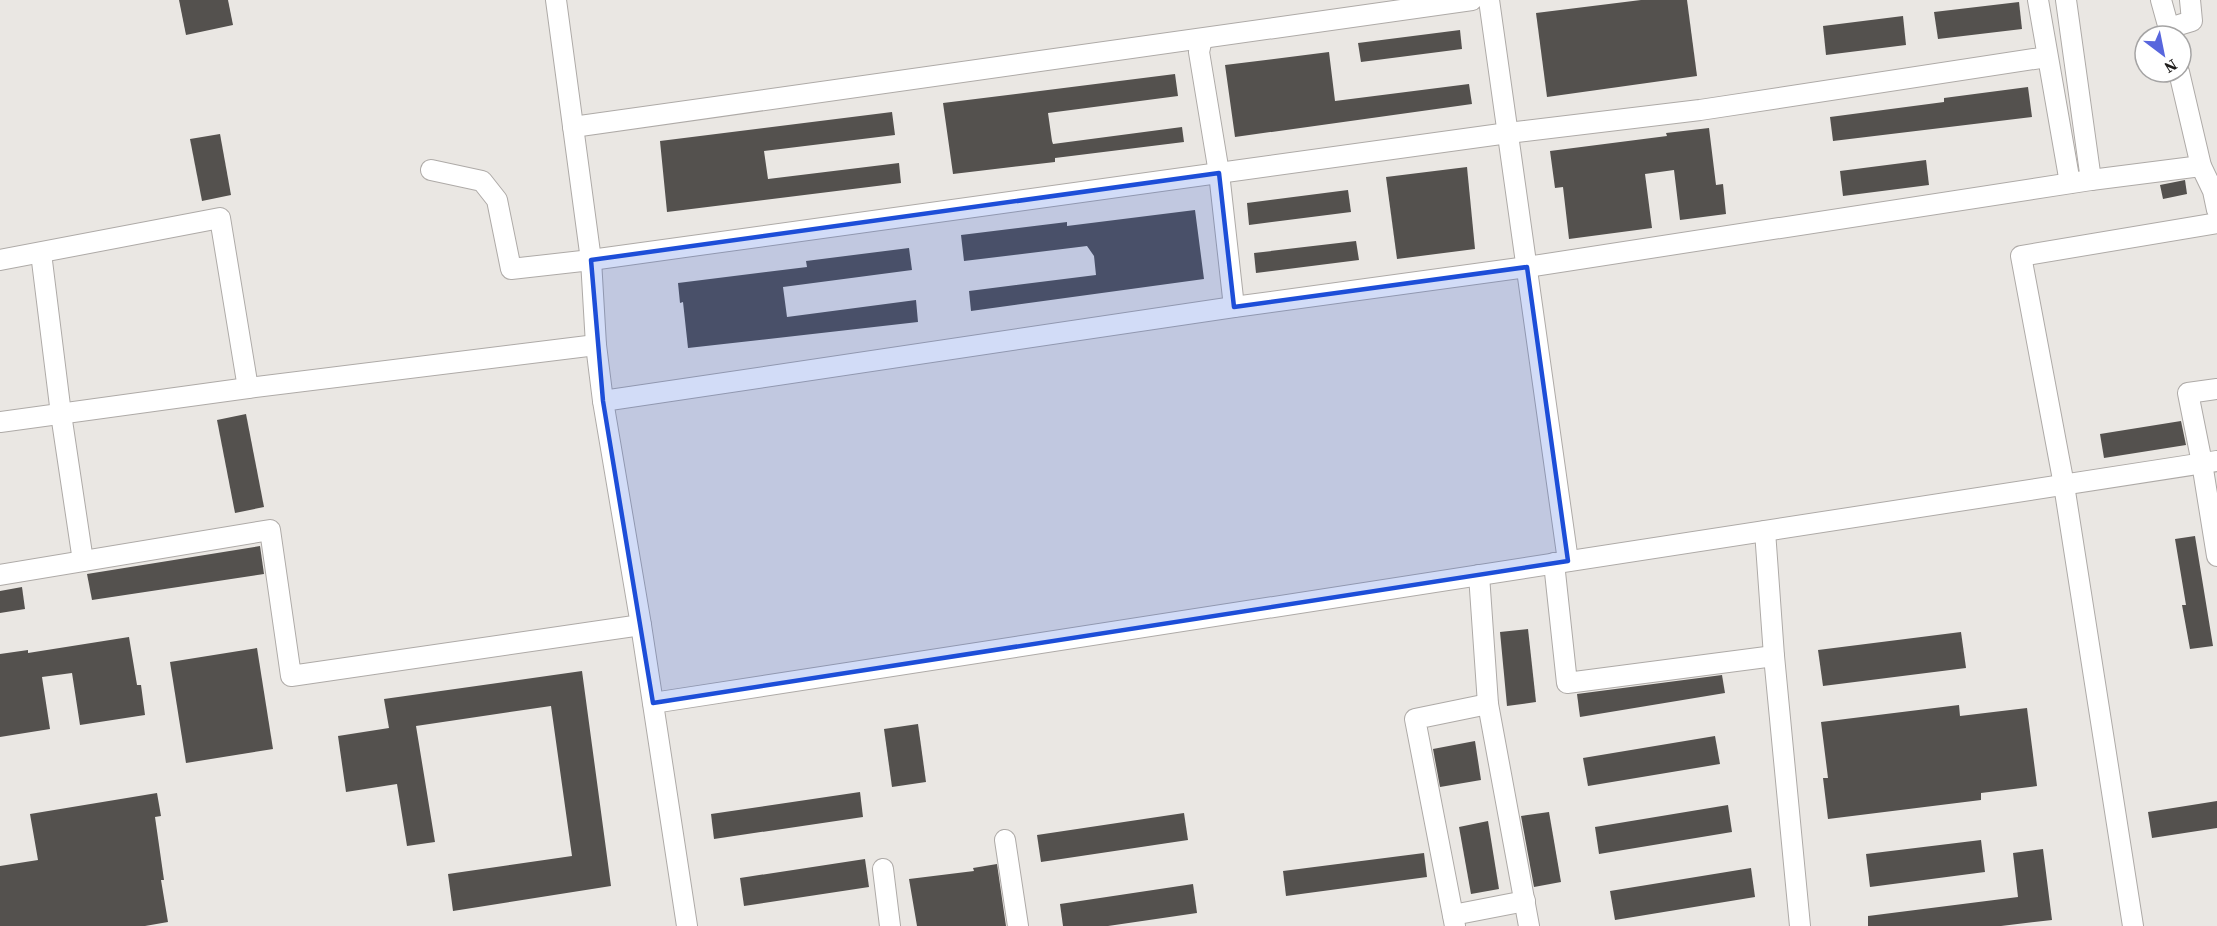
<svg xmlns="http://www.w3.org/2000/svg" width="2217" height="926" viewBox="0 0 2217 926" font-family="'Source Serif 4',serif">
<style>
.building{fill:#54514e}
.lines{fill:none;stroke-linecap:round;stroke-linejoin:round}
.street-casing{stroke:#aeaaa7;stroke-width:22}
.street{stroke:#fff;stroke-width:20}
.marked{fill:#1d4ed8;fill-opacity:0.2;stroke:#1d4ed8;stroke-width:4.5;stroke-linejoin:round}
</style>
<rect width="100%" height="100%" fill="#eae7e3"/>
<g class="building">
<polygon points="179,0 228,0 233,25 186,35"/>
<polygon points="1641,0 1687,0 1697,76 1547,97 1536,13"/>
<polygon points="2019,2 2022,29 1938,39 1934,12"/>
<polygon points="1903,16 1906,45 1826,55 1823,26"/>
<polygon points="1460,30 1462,49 1361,62 1358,43"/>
<polygon points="1329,52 1335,101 1469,84 1472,104 1235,137 1225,65"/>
<polygon points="1175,74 1178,96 1048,113 1052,141 1053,144 1182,127 1184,142 1055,158 1055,162 953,174 943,103"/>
<polygon points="2028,87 2032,117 1833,141 1830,117 1944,102 1944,98"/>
<polygon points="892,112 895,135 764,151 768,179 899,163 901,183 667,212 660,141"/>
<polygon points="1709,128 1716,185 1723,184 1726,214 1680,220 1674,170 1645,174 1652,228 1569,239 1563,187 1555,188 1550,151 1667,136 1666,133"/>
<polygon points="220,134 231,195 202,201 190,139"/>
<polygon points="1926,160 1929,185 1843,196 1840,171"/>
<polygon points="1467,167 1475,249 1397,259 1386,177"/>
<polygon points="2185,180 2187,194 2163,199 2160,185"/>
<polygon points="1348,190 1351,212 1249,225 1247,203"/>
<polygon points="1195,210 1204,279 971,311 969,291 1096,275 1094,256 1087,246 964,261 961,235 1067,222 1067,226"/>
<polygon points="1356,241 1359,260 1256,273 1254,253"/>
<polygon points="909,248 912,270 783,287 787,317 916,300 918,322 688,348 683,302 680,303 678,283 807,267 806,261"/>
<polygon points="246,414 264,507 235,513 217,420"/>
<polygon points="2181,421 2186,445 2104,458 2100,434"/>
<polygon points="2195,536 2213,646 2190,649 2182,605 2186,605 2175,539"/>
<polygon points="260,546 264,574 92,600 87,574"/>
<polygon points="22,587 25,609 0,613 0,591"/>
<polygon points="1528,629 1536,702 1507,706 1500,632"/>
<polygon points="1961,632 1966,668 1823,686 1818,650"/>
<polygon points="129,637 137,685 141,685 145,715 80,725 72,673 42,677 50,729 0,737 0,654 28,650 28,653"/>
<polygon points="257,648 273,749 186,763 170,662"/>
<polygon points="582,671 611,886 453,911 448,874 572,856 551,706 416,726 435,842 407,846 397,784 346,792 338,736 389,728 384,699"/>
<polygon points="1722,675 1725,693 1580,717 1577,694"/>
<polygon points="1959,705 1960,716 2027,708 2037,786 1981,793 1981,800 1828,819 1823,778 1828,778 1821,722"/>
<polygon points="918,724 926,782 892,787 884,729"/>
<polygon points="1715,736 1720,764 1588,786 1583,758"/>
<polygon points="1475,741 1481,780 1440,787 1433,749"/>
<polygon points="860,792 863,817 714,839 711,814"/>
<polygon points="157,793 161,816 155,817 164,880 161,880 168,922 145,926 0,926 0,866 38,860 30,814"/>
<polygon points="2217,801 2217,828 2152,838 2148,812"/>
<polygon points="1728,805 1732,832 1599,854 1595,827"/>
<polygon points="1549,812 1561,882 1534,887 1521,816"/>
<polygon points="1184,813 1188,840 1041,862 1037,835"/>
<polygon points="1488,821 1499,889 1471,894 1459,827"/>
<polygon points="1981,840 1985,872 1870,887 1866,854"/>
<polygon points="2043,849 2052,920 2001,926 1868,926 1868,916 2018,897 2013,853"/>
<polygon points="1424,853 1427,877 1286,896 1283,871"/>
<polygon points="865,859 869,887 744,906 740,878"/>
<polygon points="997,864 1006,926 917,926 909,879 974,871 973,868"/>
<polygon points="1751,868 1755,897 1615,920 1610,891"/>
<polygon points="1193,884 1197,913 1108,926 1063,926 1060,904"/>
</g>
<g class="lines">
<g class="street-casing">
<g id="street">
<polyline points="556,0 591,260 596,345 603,401 641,625 687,926"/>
<polyline points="1489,0 1568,561"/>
<polyline points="2038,0 2070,183"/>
<polyline points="2066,0 2091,180"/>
<polyline points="2161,0 2171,36"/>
<polyline points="2169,28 2192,21 2190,0"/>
<polyline points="1202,39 1199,52 1219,173 1234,307"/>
<polyline points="2179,72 2201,166 2213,191 2217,210"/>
<polyline points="573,127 1472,0"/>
<polyline points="431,170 482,181 497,200 511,269 591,260 1508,133 1700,110 2047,57"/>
<polyline points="41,253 61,414 83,561"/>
<polyline points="0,260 220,218 248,388"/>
<polyline points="2217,389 2188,393 2202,463 2217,556"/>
<polyline points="603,401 1234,307 1527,267 2091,180 2201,166"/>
<polyline points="0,422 248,388 596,345"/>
<polyline points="1765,531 1774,656 1800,926"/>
<polyline points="1554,563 1567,683 1774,656"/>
<polyline points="0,575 270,530 291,676 641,625"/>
<polyline points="1479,575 1488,704 1529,926"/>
<polyline points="653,703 2217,461"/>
<polyline points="1005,840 1018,926"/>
<polyline points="883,869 890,926"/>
<polyline points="1453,915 1525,901"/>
<polyline points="1455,926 1415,719 1488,704"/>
<polyline points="2133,926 2064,485 2021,256 2217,223"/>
</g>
</g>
<use href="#street" class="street"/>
</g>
<path class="marked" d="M1219 173 1234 307 1527 267 1568 561 653 703 603 401 591 260Z"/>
<g transform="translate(2163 54) rotate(148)"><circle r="28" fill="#ffffff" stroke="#a5a4a4" stroke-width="1.5"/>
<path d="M0-4.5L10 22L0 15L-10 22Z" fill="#5866dd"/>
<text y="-9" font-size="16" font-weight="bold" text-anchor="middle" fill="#1e1c1b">N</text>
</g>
</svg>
